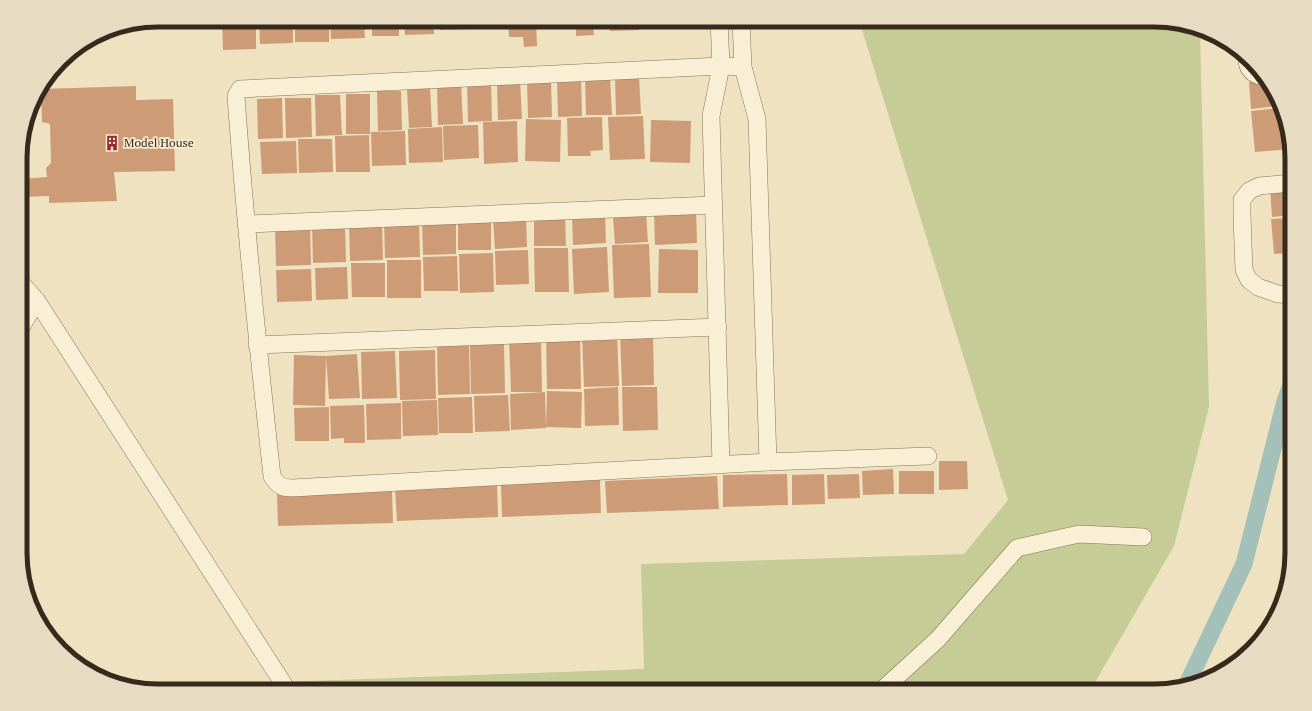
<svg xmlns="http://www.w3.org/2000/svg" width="1312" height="711" viewBox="0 0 1312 711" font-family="'PT Serif',serif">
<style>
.green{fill:#c5cc95}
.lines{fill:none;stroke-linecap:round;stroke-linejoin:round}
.canal{stroke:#a4c1b9;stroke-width:17}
.building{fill:#cd9c76}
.minor-casing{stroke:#887358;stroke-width:18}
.minor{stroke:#f9efd4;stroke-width:17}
.labels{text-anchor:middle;stroke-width:3.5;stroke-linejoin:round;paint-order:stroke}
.poi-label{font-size:12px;fill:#372a1d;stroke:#f6ecd0;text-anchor:start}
.rim{fill:none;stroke:#372a1d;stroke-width:5}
</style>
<rect width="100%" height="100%" fill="#eee2c1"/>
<polygon class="green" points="859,20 1154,20 1200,32 1209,407 1174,546 1090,691 158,691 143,687 644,669 641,564 964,554 1008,500"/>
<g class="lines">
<polyline class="canal" points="1188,682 1244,564 1285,401 1292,382"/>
</g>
<g class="building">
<polygon points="222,20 256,20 256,49 223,50"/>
<polygon points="259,20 293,20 293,43 260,44"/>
<rect x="295" y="20" width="34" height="22"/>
<polygon points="330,20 364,20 365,38 331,39"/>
<rect x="372" y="20" width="27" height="16"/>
<polygon points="404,20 433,20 434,34 405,35"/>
<polygon points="439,20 468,20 468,29 440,30"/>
<polygon points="473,20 502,20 503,28 474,29"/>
<polygon points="508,20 536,20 537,46 524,47 523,37 509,37"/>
<polygon points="542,20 570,20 570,24 543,25"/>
<polygon points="576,20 604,20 605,25 593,25 594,35 576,36"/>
<polygon points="610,20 639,20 639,30 610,31"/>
<polygon points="644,20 673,20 673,26 645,27"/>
<polygon points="610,76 612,115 586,115 585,77"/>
<polygon points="615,76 639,76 641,114 616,115"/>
<polygon points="557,78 581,78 582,116 558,117"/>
<polygon points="520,80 522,119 498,120 497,81"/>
<polygon points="527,80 551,80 552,117 528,118"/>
<polygon points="1267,80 1269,82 1277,106 1251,109 1249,82"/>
<polygon points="491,82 492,121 468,122 467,84"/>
<polygon points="461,84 463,124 438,125 437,85"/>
<polygon points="136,86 136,100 173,99 175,171 114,172 117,201 49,203 49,196 21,197 21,179 47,177 46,168 51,163 50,124 42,122 41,89"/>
<polygon points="430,88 432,127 409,128 407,89"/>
<polygon points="377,91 401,91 402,130 378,131"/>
<rect x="346" y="94" width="24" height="40"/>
<polygon points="315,95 340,95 342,135 316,136"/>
<polygon points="282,98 283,138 258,139 257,99"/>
<polygon points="285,98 311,98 312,137 286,138"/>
<polygon points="1278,108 1292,149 1255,152 1251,111"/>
<polygon points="643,116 645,159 610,160 608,117"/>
<polygon points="602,117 603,150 590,151 591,156 568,156 567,118"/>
<polygon points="526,119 561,120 560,162 525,161"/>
<polygon points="651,120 691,121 690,163 650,162"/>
<polygon points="517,121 518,162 484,164 483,122"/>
<polygon points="478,125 479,158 444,160 443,126"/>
<polygon points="442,127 443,162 409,163 408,129"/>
<polygon points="405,131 406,165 372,166 371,132"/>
<polygon points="369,135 370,172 336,172 335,136"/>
<polygon points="298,139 332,139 333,172 299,173"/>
<polygon points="296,141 297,173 262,174 260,142"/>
<polygon points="1292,185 1292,215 1272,217 1270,187"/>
<polygon points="696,210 697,243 655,245 654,212"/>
<polygon points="605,213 606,243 573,245 572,215"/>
<polygon points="646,213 648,242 615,244 613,216"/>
<polygon points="534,216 565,216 566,246 534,246"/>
<polygon points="526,217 527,247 495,249 493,218"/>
<polygon points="419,218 420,257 385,258 384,219"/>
<polygon points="491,218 491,250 458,250 458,219"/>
<polygon points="1292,218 1292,253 1274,254 1271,219"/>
<polygon points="382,221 383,260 350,261 349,222"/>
<polygon points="422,221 456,221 456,254 423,255"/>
<polygon points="345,223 346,262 313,263 312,224"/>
<polygon points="310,224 311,265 276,266 275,225"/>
<polygon points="649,244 651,297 614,298 612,245"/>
<polygon points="607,247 609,292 574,294 572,249"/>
<polygon points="534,248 568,248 569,292 535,292"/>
<polygon points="659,249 698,250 698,293 658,293"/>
<polygon points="528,250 529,284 496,285 495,251"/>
<polygon points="493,253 494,292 460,293 459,254"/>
<polygon points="457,256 458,291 424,291 423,257"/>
<rect x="387" y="260" width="34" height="38"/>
<polygon points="351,263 385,263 385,297 352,297"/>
<polygon points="347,267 348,299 316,300 315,268"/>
<polygon points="311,269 312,301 277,302 276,270"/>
<polygon points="617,333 619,386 584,387 582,334"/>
<polygon points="620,333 653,333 654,385 622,386"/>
<polygon points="546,336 580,336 581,389 547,389"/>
<polygon points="541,338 542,392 511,392 509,339"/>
<polygon points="504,342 505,393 471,394 470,343"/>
<polygon points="469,344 470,394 438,395 437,345"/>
<polygon points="435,350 436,399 400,400 399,351"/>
<polygon points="395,351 397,398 362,399 361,352"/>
<polygon points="357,354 360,398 329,399 326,356"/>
<polygon points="294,355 326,356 325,406 293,405"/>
<polygon points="618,387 619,425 585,426 584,389"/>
<polygon points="622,387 657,387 658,430 623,431"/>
<polygon points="547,391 582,392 581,428 546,427"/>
<polygon points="545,392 546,428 511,430 510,394"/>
<polygon points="508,395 510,431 475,432 474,396"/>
<polygon points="472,397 473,433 439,433 438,398"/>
<polygon points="437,400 438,435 403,436 402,401"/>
<polygon points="401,403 401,439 367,440 366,404"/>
<polygon points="364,405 365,443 344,443 344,438 331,439 330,406"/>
<polygon points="329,407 329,441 295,441 294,408"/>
<polygon points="939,461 967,461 968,489 939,490"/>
<polygon points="893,469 894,494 863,495 862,471"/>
<rect x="899" y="471" width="35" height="23"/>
<polygon points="787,474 788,505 723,507 723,475"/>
<polygon points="824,474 825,504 792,505 792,475"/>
<polygon points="859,474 860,498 828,499 827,475"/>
<polygon points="717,476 719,509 607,513 605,481"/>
<polygon points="600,480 601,513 502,517 501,483"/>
<polygon points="497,484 498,517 397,521 395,489"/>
<polygon points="392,490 393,523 278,526 277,493"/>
</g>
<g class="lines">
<g class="minor-casing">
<g id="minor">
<polyline points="719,20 721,66 711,116 721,465"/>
<polyline points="741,20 743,67 757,119 768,462"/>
<path d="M1247 61C1248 71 1254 75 1264 77"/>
<path d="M743 67 721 66 240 89 236 96C245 223 258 349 272 476 277 485 282 488 292 488L768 462 928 456"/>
<polyline points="1292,183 1259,186 1249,191 1242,200 1242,216 1244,270 1249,280 1258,287 1278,294 1292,295"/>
<polyline points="246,224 713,205"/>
<polyline points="21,283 37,301 288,691"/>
<polyline points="21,327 37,301"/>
<polyline points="257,345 718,327"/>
<polyline points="881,691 938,639 1017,548 1079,534 1143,537"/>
</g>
</g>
<use href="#minor" class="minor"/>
</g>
<defs>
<g id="building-bare" transform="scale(1.2)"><path d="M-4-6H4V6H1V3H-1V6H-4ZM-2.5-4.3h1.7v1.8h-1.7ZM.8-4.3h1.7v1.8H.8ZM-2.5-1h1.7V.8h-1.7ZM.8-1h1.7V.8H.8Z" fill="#982928" stroke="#f6ecd0" stroke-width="2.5" paint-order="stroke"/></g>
</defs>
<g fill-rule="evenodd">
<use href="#building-bare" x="112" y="143"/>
</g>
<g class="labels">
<g class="poi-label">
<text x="124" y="147">Model House</text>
</g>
</g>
<path d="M0 0H1312V711H0ZM158 27H1154A131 131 0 0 1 1285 158V553A131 131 0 0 1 1154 684H158A131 131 0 0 1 27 553V158A131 131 0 0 1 158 27Z" fill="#e7dcc2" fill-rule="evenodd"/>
<path class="rim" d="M158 27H1154A131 131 0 0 1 1285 158V553A131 131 0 0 1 1154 684H158A131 131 0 0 1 27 553V158A131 131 0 0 1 158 27Z"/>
</svg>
